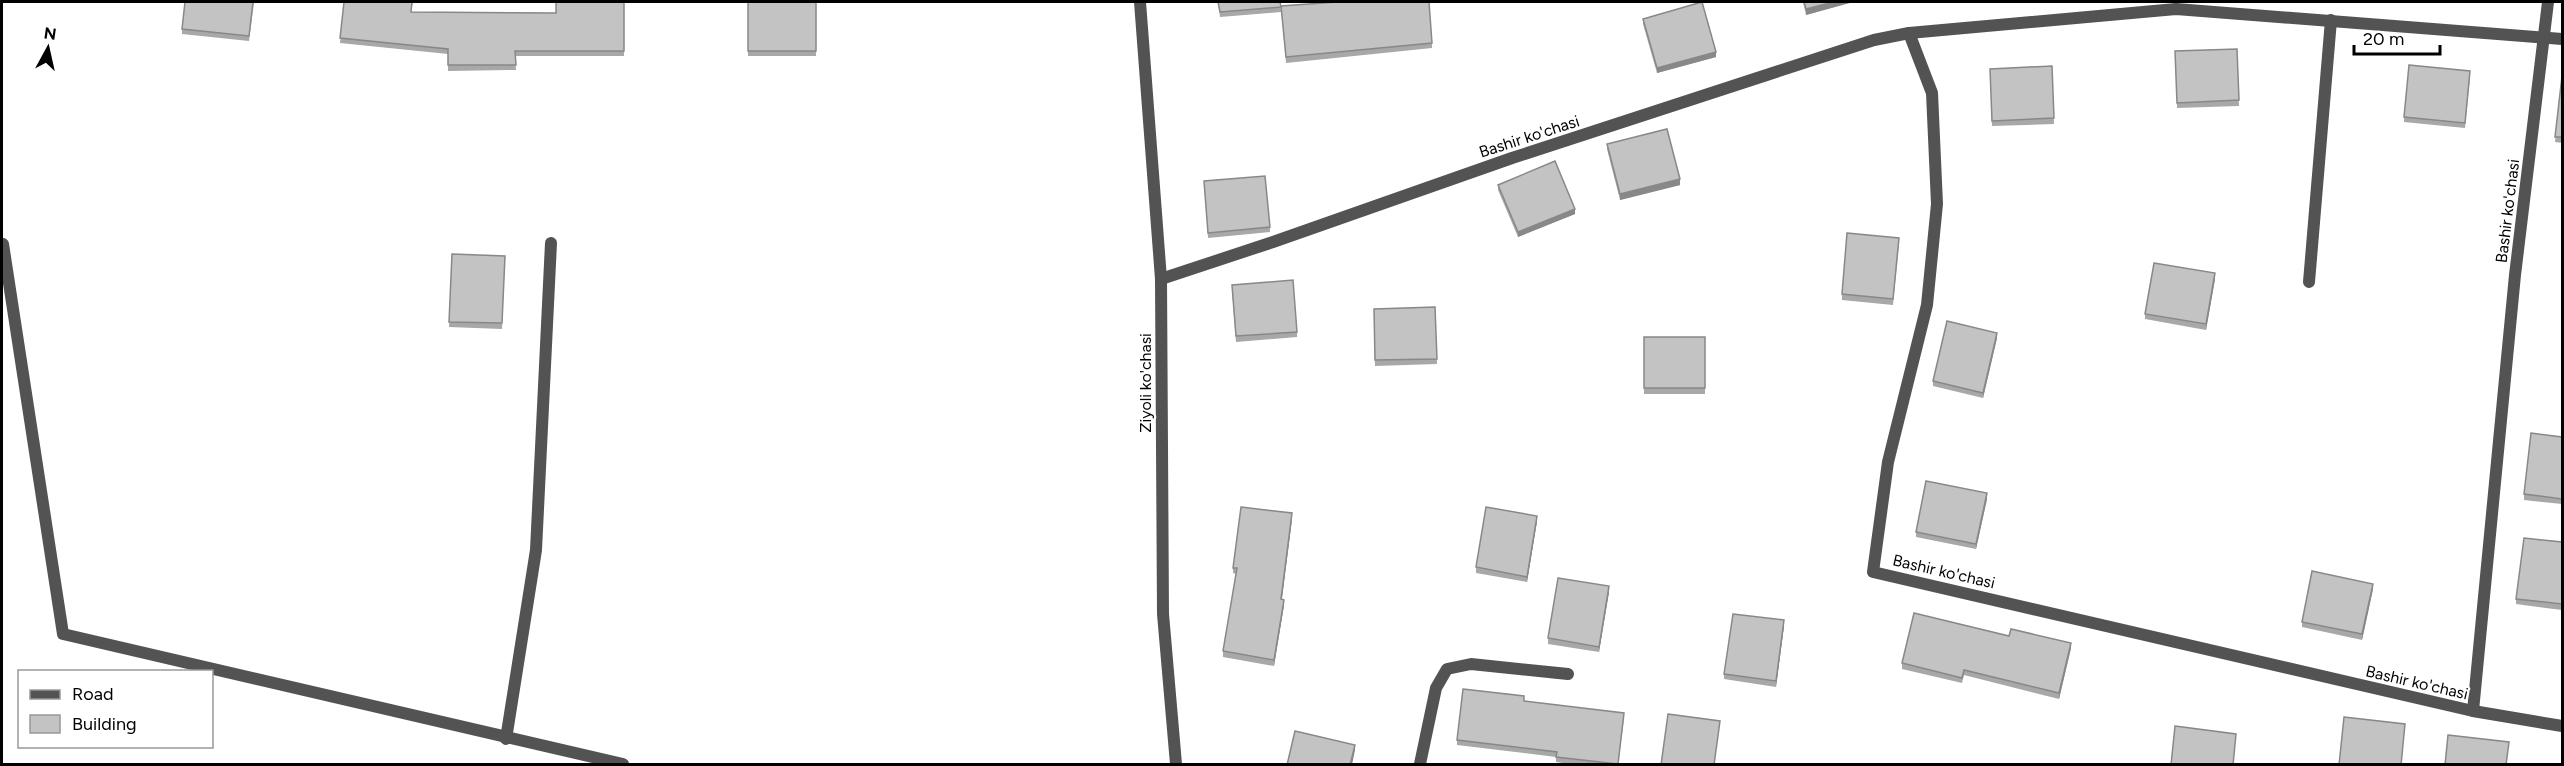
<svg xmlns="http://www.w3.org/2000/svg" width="2564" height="766" viewBox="0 0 2564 766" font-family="Figtree,sans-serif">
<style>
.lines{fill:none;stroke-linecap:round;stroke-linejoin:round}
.street{stroke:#535353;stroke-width:12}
.wall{fill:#a8a8a8}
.shaded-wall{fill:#888}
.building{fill:#c3c3c3;stroke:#888;stroke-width:1.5}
.labels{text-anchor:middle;stroke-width:4.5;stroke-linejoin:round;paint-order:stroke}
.street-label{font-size:16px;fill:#000;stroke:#fff}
</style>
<rect width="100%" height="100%" fill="#fff"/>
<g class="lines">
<g class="street">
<polyline points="1140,2 1161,279 1163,614 1176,764"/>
<polyline points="1909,33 1932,93 1937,204 1927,305 1888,462 1873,572 2473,711 2562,726"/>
<polyline points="3,244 63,634 623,764"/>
<polyline points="1161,279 1273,242 1512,158 1874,40 1909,33 2176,9 2562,39"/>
<polyline points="2309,282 2331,20"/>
<polyline points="2473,711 2515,275 2548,2"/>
<polyline points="506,739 536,550 551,243"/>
<polyline points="1420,764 1436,688 1447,669 1471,664 1568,674"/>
</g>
</g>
<g class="wall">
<polygon points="254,2 249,41 182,34 182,29"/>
<polygon points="344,2 413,2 411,12 556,13 624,2 624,56 515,56 516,70 448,71 448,54 340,43"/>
<rect x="748" y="2" width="68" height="54"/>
<polygon points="1218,2 1280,2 1281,12 1220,17"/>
<polygon points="1803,2 1853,2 1806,15"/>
<polygon points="1281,6 1432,43 1432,48 1286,63"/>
<polygon points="1643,19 1716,57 1657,73 1643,24"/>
<polygon points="2237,49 2239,106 2177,108 2175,51"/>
<polygon points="2052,66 2054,124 1992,126 1990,69"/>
<polygon points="2562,76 2562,143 2555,142"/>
<polygon points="2470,77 2465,128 2404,122 2404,117"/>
<polygon points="1607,144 1680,185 1620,200 1607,149"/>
<polygon points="1204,181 1270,227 1270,232 1208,238"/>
<polygon points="1498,185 1575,214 1518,237 1498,190"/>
<polygon points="1899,243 1893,305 1842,300 1842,294"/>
<polygon points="452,254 505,256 502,329 449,327"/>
<polygon points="2215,279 2206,330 2145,319 2145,314"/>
<polygon points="1232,290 1297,332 1297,337 1236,342"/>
<polygon points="1435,307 1437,364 1375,366 1374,309"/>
<rect x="1644" y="337" width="61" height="57"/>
<polygon points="1997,338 1983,398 1933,386 1933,381"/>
<polygon points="2562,437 2562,504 2524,500 2524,494"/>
<polygon points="1987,499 1976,549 1916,537 1916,532"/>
<polygon points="1292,519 1282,599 1284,605 1274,666 1223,657 1223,651 1236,574 1233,573 1233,568"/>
<polygon points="1537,521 1527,582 1476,573 1476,567"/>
<polygon points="2562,542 2562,610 2516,604 2516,599"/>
<polygon points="2373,589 2362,640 2302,627 2302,622"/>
<polygon points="1609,592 1599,652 1548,644 1548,638"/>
<polygon points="1784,626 1776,687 1724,679 1724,674"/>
<polygon points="2009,636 2071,648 2059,699 1964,675 1962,683 1902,669 1902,663"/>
<polygon points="1524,701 1624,718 1618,765 1576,765 1556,762 1556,757 1457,745 1457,740"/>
</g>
<g class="shaded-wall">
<polygon points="1834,2 1853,2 1806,15 1806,9"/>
<polygon points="1716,52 1716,57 1657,73 1657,68"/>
<polygon points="1680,179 1680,185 1620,200 1620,194"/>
<polygon points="1575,209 1575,214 1518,237 1518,232"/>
<polygon points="2215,273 2215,279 2206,330 2206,324"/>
<polygon points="1997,333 1997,338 1983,398 1983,393"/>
<polygon points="1987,493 1987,499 1976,549 1976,544"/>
<polygon points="1292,513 1292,519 1281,605 1281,599"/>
<polygon points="1537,516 1537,521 1527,582 1527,577"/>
<polygon points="2373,584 2373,589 2362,640 2362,634"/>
<polygon points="1609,586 1609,592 1599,652 1599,647"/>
<polygon points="1284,600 1284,605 1274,666 1274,660"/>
<polygon points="1784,620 1784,626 1776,687 1776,681"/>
<polygon points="2071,643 2071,648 2059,699 2059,693"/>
<polygon points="1355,745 1355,750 1352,765 1350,765"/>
</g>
<g class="building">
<polygon points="185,2 253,2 249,36 182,29"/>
<polygon points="344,2 412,2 411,12 556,13 556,2 624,2 624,51 515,51 516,65 448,65 448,49 340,38"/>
<rect x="748" y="2" width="68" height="49"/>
<polygon points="1218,2 1280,2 1281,7 1220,12"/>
<polygon points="1337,2 1429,2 1432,43 1286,57 1281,6"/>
<polygon points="1702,2 1716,52 1657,68 1643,19"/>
<polygon points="1804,2 1834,2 1806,9"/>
<polygon points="2237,49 2239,100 2177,103 2175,51"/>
<polygon points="2409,65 2470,71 2465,123 2404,117"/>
<polygon points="2052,66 2054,118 1992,121 1990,69"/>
<polygon points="2562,76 2562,137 2555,137"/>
<polygon points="1667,129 1680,179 1620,194 1607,144"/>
<polygon points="1555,161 1575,209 1518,232 1498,185"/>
<polygon points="1265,176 1270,227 1208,233 1204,181"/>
<polygon points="1847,233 1899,238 1893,299 1842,294"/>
<polygon points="452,254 505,256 502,323 449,322"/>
<polygon points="2154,263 2215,273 2206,324 2145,314"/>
<polygon points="1293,280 1297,332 1236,336 1232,285"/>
<polygon points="1435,307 1437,359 1375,360 1374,309"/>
<polygon points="1947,321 1997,333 1983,393 1933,381"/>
<rect x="1644" y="337" width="61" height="51"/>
<polygon points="2531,433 2562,437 2562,499 2524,494"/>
<polygon points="1926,481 1987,493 1976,544 1916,532"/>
<polygon points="1241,507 1292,513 1281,599 1284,600 1274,660 1223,651 1237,568 1233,568"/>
<polygon points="1486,507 1537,516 1527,577 1476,567"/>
<polygon points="2524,538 2562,542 2562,604 2516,599"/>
<polygon points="2312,571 2373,584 2362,634 2302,622"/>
<polygon points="1558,578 1609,586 1599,647 1548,638"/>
<polygon points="1914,613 2009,636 2011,629 2071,643 2059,693 1964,670 1962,678 1902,663"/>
<polygon points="1733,614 1784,620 1776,681 1724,674"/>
<polygon points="1463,689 1524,696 1524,701 1624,713 1618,764 1556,757 1557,752 1457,740"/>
<polygon points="1668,714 1720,721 1714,765 1661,765"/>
<polygon points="2344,717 2405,724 2401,765 2339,765"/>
<polygon points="2175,726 2236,734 2233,765 2171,765"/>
<polygon points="1295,731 1355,745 1350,765 1287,765"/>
<polygon points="2448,735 2509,742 2506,765 2445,765"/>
</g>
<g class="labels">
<g class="street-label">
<text transform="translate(1529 136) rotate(-18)" y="6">Bashir ko'chasi</text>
<text transform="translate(2507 211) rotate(-83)" y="6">Bashir ko'chasi</text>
<text transform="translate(1145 383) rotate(-90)" y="6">Ziyoli ko'chasi</text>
<text transform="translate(1944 571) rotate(13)" y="6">Bashir ko'chasi</text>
<text transform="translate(2417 682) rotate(13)" y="6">Bashir ko'chasi</text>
</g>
</g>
<rect width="2564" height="766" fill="none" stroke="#000000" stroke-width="6"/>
<rect x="18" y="670" width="195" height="78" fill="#ffffff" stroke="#999999" stroke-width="1.5"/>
<rect x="30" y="690" width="30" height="9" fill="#535353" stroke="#999999" stroke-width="1.5"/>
<text x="72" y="700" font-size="18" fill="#000000">Road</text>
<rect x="30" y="715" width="30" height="18" fill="#c3c3c3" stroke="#999999" stroke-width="1.5"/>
<text x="72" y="730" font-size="18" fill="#000000">Building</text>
<g transform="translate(48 48) rotate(8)" stroke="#ffffff" stroke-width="4.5" paint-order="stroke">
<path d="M0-4.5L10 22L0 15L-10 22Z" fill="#000000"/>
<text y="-9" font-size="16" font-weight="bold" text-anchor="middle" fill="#000000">N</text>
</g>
<path d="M2354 45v9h86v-9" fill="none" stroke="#000000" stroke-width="3"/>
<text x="2363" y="45" font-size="18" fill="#000000" stroke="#ffffff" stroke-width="4.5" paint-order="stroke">20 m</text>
</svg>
